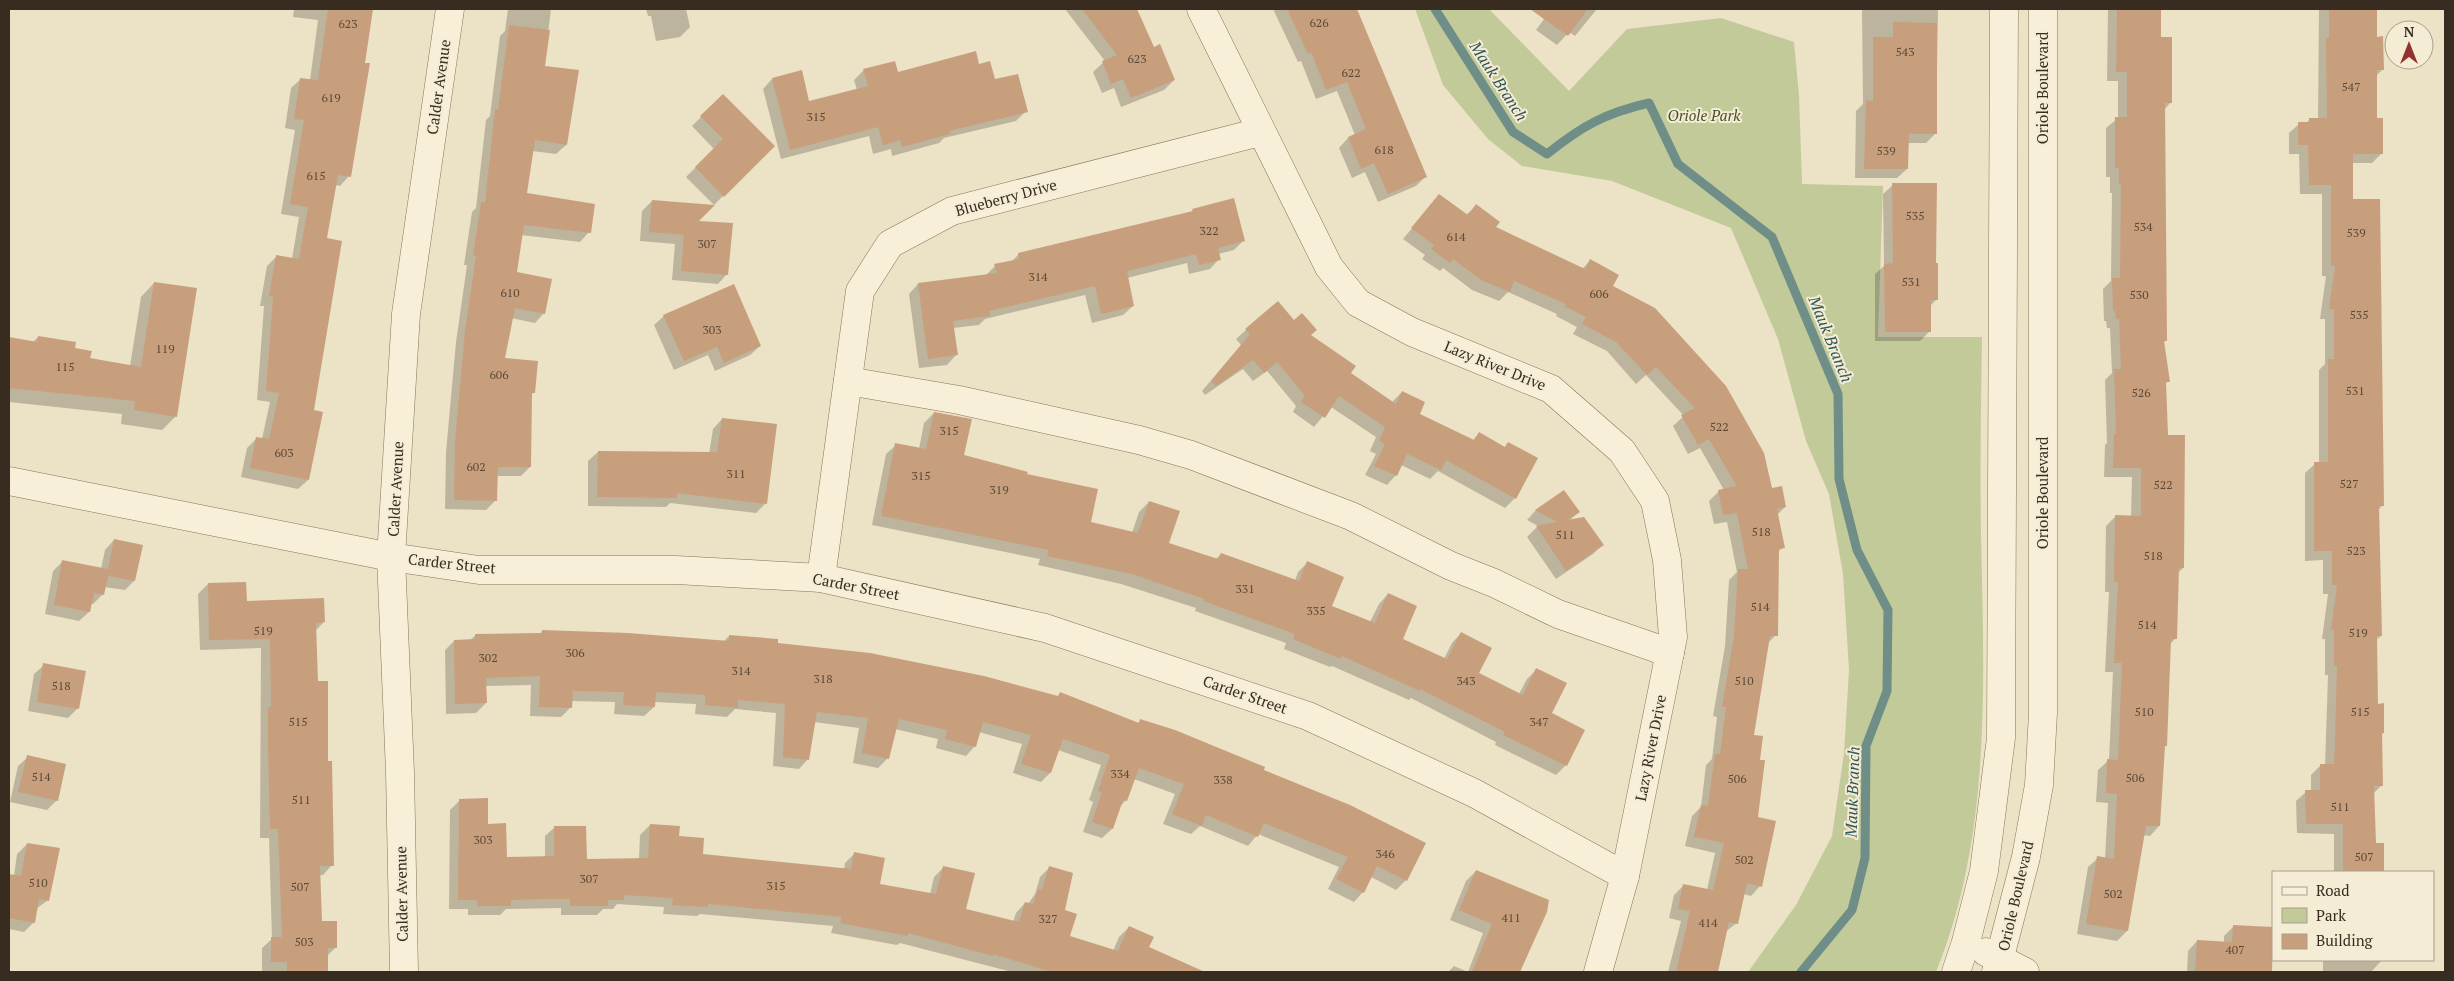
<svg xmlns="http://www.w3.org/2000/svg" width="2454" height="981" viewBox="0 0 2454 981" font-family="'PT Serif',serif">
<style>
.green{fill:#c2ca9a}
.shadow{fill:#0003}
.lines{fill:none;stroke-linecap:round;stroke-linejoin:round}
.stream{stroke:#6e8e87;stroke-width:9}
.building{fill:#c89f7d}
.minor-casing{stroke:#86745c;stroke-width:29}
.minor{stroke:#f7efd8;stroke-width:28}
.labels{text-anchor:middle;stroke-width:4;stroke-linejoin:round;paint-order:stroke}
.number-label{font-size:12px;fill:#5b4936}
.street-label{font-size:15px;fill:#372c1f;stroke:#f4ecd5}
.park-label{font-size:15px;font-style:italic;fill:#465227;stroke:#f4ecd5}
.water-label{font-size:16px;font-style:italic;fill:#2f5655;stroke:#f4ecd5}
</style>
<rect width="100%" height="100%" fill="#ece2c5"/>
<path class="green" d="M1415 9H1489L1569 91 1627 29 1721 18 1794 42 1799 95 1802 184 1883 186 1878 337H1982C1981 403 1980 468 1981 534 1984 680 1992 835 1936 972H1748L1796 905 1832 836 1844 753 1849 670 1843 574 1829 494 1806 441 1778 339 1731 228 1612 181 1522 166 1488 139 1443 85Z"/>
<g class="shadow">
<polygon points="294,9 372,9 349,176 340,186 335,185 326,239 308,480 298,489 241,477 247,448 257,438 262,439 270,402 257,400 264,306 260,306 267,266 277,256 292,259 299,217 281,214 295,130 285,128 291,88 301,79 310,80 318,20 293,17"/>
<polygon points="508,9 551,9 544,67 566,145 556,154 532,151 525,194 589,232 580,242 521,235 515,273 544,313 535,323 511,318 504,359 534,392 531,395 530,467 521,476 496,476 496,500 486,510 445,509 446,452 456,342 467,265 464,265 472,212 476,208 486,120 490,116 500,36 505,31"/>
<polygon points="646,9 686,9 690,27 680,37 656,41 651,16 648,16"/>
<polygon points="1065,9 1131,9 1142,24 1153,48 1174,80 1164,90 1121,107 1114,88 1102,93 1093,72 1105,61"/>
<polygon points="1273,9 1350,9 1425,177 1416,186 1378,202 1365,172 1352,178 1339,148 1348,138 1355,135 1337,91 1316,99 1301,61 1298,62"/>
<polygon points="1533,9 1597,9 1575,36 1569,32 1557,45 1536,30 1544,19"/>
<polygon points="1862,9 1938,9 1936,133 1926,143 1907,143 1907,169 1897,178 1855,178 1856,111 1863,104"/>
<polygon points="2108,9 2160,9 2160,38 2171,102 2164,110 2166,340 2163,343 2168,381 2165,385 2166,436 2183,568 2177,574 2176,638 2169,645 2159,826 2150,836 2143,835 2127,931 2117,941 2077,934 2088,867 2098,858 2105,859 2108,803 2096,802 2098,770 2109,760 2113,672 2105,672 2109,592 2105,592 2106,526 2116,516 2131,517 2132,477 2104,477 2105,445 2107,443 2105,380 2112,373 2110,328 2107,328 2106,321 2104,321 2103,289 2111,281 2112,193 2110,193 2110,177 2106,177 2106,128 2118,118 2118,81 2107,81"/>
<polygon points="2319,9 2376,9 2376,38 2382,70 2375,77 2375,119 2381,154 2372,163 2351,163 2352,200 2383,505 2378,510 2381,636 2376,640 2377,705 2383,733 2381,735 2381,786 2373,794 2374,844 2382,844 2382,872 2334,872 2334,834 2297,833 2296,801 2306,792 2311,791 2311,775 2320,766 2325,766 2328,675 2325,675 2325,639 2322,639 2328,594 2323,594 2323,560 2305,561 2305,473 2315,464 2319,464 2319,370 2325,364 2325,319 2320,319 2326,276 2322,276 2322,194 2300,194 2299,154 2289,154 2289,133 2299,124 2305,124 2310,119 2318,119"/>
<polygon points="978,65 1026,111 1016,121 944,138 939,143 892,156 891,149 873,154 869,136 781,159 763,89 772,79 809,102 857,90 854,80 864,70 897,73"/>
<polygon points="723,95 773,146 714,205 686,177 714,149 692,126"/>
<polygon points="1893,185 1934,264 1937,299 1930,306 1930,331 1920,341 1875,341 1875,274 1884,266 1883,194"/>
<polygon points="1439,196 1466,215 1476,206 1495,227 1582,269 1590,261 1785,507 1777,515 1783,547 1777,553 1776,635 1767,644 1752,736 1759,761 1756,818 1760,886 1751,896 1743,894 1737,923 1725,932 1710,972 1668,972 1681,921 1669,918 1674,895 1684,885 1707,890 1715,853 1685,846 1692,816 1701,807 1706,765 1712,759 1717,717 1713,716 1725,646 1729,580 1737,572 1727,522 1714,524 1709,501 1719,491 1724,490 1700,448 1688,454 1673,426 1684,416 1646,375 1636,384 1607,351 1573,334 1577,327 1556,316 1557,314 1508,292 1499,301 1472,290 1443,268 1440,271 1422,259 1425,255 1403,239"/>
<polygon points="652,201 697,222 727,274 718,284 672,280 675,244 640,241 642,211"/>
<polygon points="1193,210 1244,240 1234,250 1218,254 1219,259 1210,269 1189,274 1187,263 1127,278 1133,306 1123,315 1092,323 1085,295 985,319 979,325 953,328 956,355 947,365 919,368 909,294 918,284 985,276 995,266 1011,262 1019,254 1190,213"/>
<polygon points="154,283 175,417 162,430 121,424 122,414 9,402 9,338 33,342 38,337 73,350 89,359 130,366 141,297"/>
<polygon points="664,316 760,346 750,355 715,371 708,355 674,370 654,325"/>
<polygon points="1294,322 1350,374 1392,402 1402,392 1418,414 1472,441 1479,434 1504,448 1508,443 1515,498 1505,508 1438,471 1430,479 1401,465 1396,475 1387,485 1365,475 1376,454 1370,451 1376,437 1331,407 1314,427 1293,412 1296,406 1267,371 1253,381 1243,369 1205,395 1202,391 1241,345 1236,339 1246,330"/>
<polygon points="934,413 963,456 1026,475 1089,523 1132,533 1139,512 1149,502 1167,544 1215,560 1221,554 1295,581 1298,572 1307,563 1331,606 1370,622 1379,604 1388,594 1401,640 1444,659 1452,643 1461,633 1478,673 1519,694 1527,679 1537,669 1566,765 1556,775 1495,745 1496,742 1411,698 1409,700 1332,666 1330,667 1284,649 1286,643 1195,611 1196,608 1121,584 1038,565 1040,559 872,525 886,454 896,445 919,449 924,423"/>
<polygon points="722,419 766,503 756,513 670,503 666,507 588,506 588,461 598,452 709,454 713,429"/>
<polygon points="1564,492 1579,512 1570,520 1602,545 1593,554 1556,579 1527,537 1538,526 1527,520 1536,510"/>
<polygon points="114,540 134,581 125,590 104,587 103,594 93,604 90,604 89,612 79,621 45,614 53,571 63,561 101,569 105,550"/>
<polygon points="208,584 246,602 324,622 315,631 316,682 326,762 332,865 323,875 319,875 321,922 336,947 327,956 327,972 262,972 262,948 272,939 269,838 260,838 261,648 200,650 198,594"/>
<polygon points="542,631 724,641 729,636 1057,697 1060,694 1137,724 1141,720 1262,770 1406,880 1396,890 1371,877 1363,892 1354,902 1328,889 1339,867 1258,834 1248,846 1200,826 1191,834 1163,824 1175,794 1134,779 1126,800 1119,808 1112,829 1102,838 1083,832 1093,802 1089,800 1101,765 1058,750 1050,773 1041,782 1013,773 1022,744 979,732 975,746 966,756 936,748 938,739 895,729 888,758 878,768 853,763 859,728 814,722 808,759 799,769 773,766 776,713 735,709 727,717 695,714 696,704 654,702 654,707 644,716 614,714 615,702 571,701 570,708 561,717 530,716 531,685 485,686 486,703 476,713 446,714 445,650 454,641 470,640 476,635 540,634"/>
<polygon points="44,665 78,708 68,718 28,711 34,674"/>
<polygon points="28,757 57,800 47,810 10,802 18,766"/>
<polygon points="460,800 487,825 505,858 545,857 545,836 555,827 586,860 639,859 640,835 650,825 678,837 702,856 844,869 845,863 855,853 879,885 930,894 934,877 944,867 964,909 1013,922 1016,913 1025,903 1028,904 1035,894 1040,877 1050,867 1064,911 1068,937 1113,951 1119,937 1129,927 1169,972 1012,972 900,943 897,945 831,933 833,926 700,914 697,916 663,914 664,907 617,904 613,909 603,909 597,915 561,915 561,908 506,909 500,915 468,915 468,909 449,909 450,810"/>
<polygon points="27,844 48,900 36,909 34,922 24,932 9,929 9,875 14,876 17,854"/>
<polygon points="1476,871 1546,912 1518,972 1448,972 1454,966 1468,972 1483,933 1450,920 1466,881"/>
<polygon points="2234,926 2273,936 2271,972 2187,972 2188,951 2197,941 2224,943 2224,936"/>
<polygon points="2323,960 2382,960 2371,972 2323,972"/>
</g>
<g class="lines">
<path class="stream" d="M1435 9 1513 132 1547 154C1582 126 1605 113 1649 103L1678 164 1772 237 1838 394 1839 479 1857 550 1888 610 1887 691 1866 746 1865 858 1852 910 1801 972"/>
</g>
<g class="building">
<polygon points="328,9 373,9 365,63 370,63 351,177 338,175 327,238 342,241 314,410 323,412 309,480 250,468 256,437 269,439 279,393 266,391 273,297 269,296 276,255 299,259 308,207 290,204 304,120 294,119 300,78 318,80"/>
<polygon points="1082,9 1137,9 1154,47 1160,44 1175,80 1131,98 1123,79 1111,84 1102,61 1117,55"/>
<polygon points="1287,9 1357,9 1427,177 1388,194 1374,163 1361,169 1348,137 1366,129 1347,82 1326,90 1311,52 1308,54"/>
<polygon points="1530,9 1588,9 1568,36"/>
<polygon points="2117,9 2161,9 2161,37 2172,37 2172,103 2165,103 2167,341 2164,341 2170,382 2166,382 2168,435 2185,435 2184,568 2179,568 2177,639 2171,639 2167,746 2165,746 2160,826 2146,826 2128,931 2086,924 2097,856 2114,859 2117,794 2106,793 2107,759 2118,760 2122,663 2114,663 2118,582 2114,582 2115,515 2141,516 2141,468 2113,468 2114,434 2116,434 2114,369 2121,369 2119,319 2116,319 2115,311 2113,311 2112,278 2120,278 2121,184 2119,184 2119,168 2115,168 2115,117 2127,117 2127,72 2116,72"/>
<polygon points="2329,9 2377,9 2377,37 2383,36 2384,70 2377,70 2377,118 2383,118 2383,154 2353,154 2353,199 2380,199 2384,506 2379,506 2382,636 2377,636 2378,704 2384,703 2384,733 2382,733 2383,786 2374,786 2376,843 2384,843 2384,872 2343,872 2343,824 2306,824 2305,790 2320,790 2320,764 2334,764 2335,739 2337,666 2334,666 2334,630 2331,630 2337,585 2332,585 2332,551 2314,551 2314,462 2328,462 2328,359 2334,359 2334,309 2329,309 2335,266 2331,266 2331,185 2309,185 2308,145 2298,145 2298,122 2309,122 2309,118 2327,118 2326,38 2329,38"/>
<polygon points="1893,22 1937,23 1937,134 1909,134 1908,169 1864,169 1866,100 1873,101 1873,37 1893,37"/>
<polygon points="509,25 550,30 545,66 579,70 567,145 535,140 527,193 595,204 591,233 524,225 517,272 552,279 545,314 515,308 505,358 538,361 535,393 532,393 531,467 498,467 497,501 454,500 455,441 465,331 476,256 473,255 481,202 485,202 495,109 498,110"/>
<polygon points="976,51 979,64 990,61 995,79 1018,74 1028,112 949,131 950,134 902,147 900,140 883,145 878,127 790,150 772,78 802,70 809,101 868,86 863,69 895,61 898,72"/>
<polygon points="723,94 775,146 724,197 695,167 723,139 700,116"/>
<polygon points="1892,183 1937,183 1936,263 1938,263 1938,300 1931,300 1931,332 1885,332 1884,264 1893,263"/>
<polygon points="1439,194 1468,215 1476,204 1500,222 1496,227 1585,269 1590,259 1619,275 1613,286 1655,308 1726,386 1764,453 1772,488 1782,486 1786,507 1777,509 1785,548 1779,549 1778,636 1770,636 1754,735 1763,736 1760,760 1765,760 1758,817 1776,821 1762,887 1747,883 1738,924 1729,922 1718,972 1676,972 1690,911 1678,909 1683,884 1713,890 1724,843 1694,837 1701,805 1708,806 1715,754 1720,754 1726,707 1722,707 1734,636 1738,569 1748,569 1737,513 1723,515 1718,490 1737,486 1709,439 1698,445 1681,415 1695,408 1656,367 1647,375 1616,342 1582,324 1586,317 1564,306 1566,304 1514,281 1510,292 1481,280 1453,259 1450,263 1431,249 1434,245 1411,228"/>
<polygon points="1234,198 1245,241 1218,248 1221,260 1199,265 1196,254 1127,271 1134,306 1101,314 1095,286 989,311 990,316 953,321 958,355 928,359 918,283 997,273 994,264 1019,259 1018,253 1193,211 1192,209"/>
<polygon points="652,200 715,205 699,221 733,223 728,275 681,271 684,235 649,232"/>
<polygon points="154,282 197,288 177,417 134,410 135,401 9,388 9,337 37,342 38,336 76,342 75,348 92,351 90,358 141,367"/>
<polygon points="734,284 761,346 724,363 717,347 684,361 663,315"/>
<polygon points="1278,301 1294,320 1302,313 1317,330 1311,335 1356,366 1351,373 1396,404 1402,391 1425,402 1420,414 1474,440 1479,432 1505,447 1508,442 1538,458 1516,499 1446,460 1441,470 1407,454 1397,476 1374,466 1385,444 1379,441 1385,427 1339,396 1325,418 1301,402 1305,396 1277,362 1264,373 1253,360 1216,386 1211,381 1250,334 1245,329"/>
<polygon points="934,412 972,419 964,455 1028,472 1027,474 1098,489 1091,522 1138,533 1149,501 1180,511 1169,543 1218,559 1221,553 1299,581 1307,561 1344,577 1332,606 1375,623 1388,593 1417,606 1403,639 1447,659 1461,632 1492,648 1479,673 1523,695 1536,668 1567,683 1552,713 1585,730 1567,766 1503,735 1505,732 1420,689 1420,691 1342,656 1341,659 1293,639 1295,634 1203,601 1204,599 1132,574 1047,556 1049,550 881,516 895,443 926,449"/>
<polygon points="722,418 777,424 767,504 677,493 677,498 597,497 598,451 717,452"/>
<polygon points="1564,490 1580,512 1567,520 1584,517 1604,545 1566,571 1536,526 1557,522 1535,510"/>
<polygon points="114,539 143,545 135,581 108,576 104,595 94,593 90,612 54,605 62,560 108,569"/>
<polygon points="246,582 247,601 324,598 325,622 316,623 318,681 328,681 328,761 332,761 334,866 320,866 322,921 337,921 337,948 328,948 328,972 287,972 287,962 271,962 271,937 282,937 278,829 270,829 268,749 268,707 271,707 270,639 209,640 208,583"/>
<polygon points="542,630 628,633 729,641 729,635 778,639 778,643 870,653 984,676 1058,696 1060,692 1139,723 1140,719 1175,730 1265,767 1264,770 1350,805 1426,843 1407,881 1377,866 1364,893 1336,879 1348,857 1264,823 1258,837 1206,815 1202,826 1172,814 1184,784 1139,768 1127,801 1123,800 1113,829 1092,822 1102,792 1098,791 1110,755 1063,739 1051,773 1021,764 1031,735 983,722 976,747 945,739 947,730 899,719 889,759 862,753 868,718 817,712 809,760 783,757 785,704 738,700 738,708 705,705 705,695 656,692 655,707 623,705 624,692 573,691 572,708 539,707 540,676 486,678 487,703 455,704 454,640 475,639 475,634 542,633"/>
<polygon points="43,663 86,671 79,709 37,702"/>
<polygon points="27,755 66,764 58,801 18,792"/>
<polygon points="488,798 488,824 506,823 507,857 554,856 554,826 586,826 587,859 648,858 650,824 680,826 679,836 704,838 703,854 851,869 854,852 885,858 880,884 936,894 943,866 975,873 966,909 1019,922 1025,902 1033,904 1038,889 1042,890 1049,866 1073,873 1065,910 1077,914 1070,936 1118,951 1129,926 1154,937 1149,947 1205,972 1052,972 993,954 993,956 908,933 908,936 840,923 842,917 708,904 708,907 672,905 673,898 624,895 624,900 608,900 608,906 570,906 570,899 545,899 511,900 511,906 477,906 477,900 458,900 459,799"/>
<polygon points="27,843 60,848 49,901 39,899 35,923 9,918 9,874 21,876"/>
<polygon points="1476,870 1549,900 1547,912 1520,972 1472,972 1492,924 1459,910"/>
<polygon points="2233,925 2273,927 2272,972 2195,972 2197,940 2232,942"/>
</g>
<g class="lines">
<g class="minor-casing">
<g id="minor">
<polyline points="1201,9 1329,267 1358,303 1412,332 1551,389 1622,451 1655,501 1667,560 1673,637 1625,876 1598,972"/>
<polyline points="848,381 959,400 1139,440 1191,455 1351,516 1451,566 1494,583 1558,614 1670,653"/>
<polyline points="9,481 391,557 479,570 676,570 821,578 1045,628 1308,716 1474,793 1625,876"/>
<polyline points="821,578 860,291 890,244 952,211 1260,132"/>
<polyline points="1986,952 2025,972"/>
<polyline points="404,972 400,772 391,557 406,314 450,9"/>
<polyline points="1956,972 1966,942 1984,871 2001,738 2004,9"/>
<polyline points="1996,972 2026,857 2039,785 2043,713 2043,9"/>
</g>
</g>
<use href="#minor" class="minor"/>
</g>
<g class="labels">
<g class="number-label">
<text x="1319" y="27">626</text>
<text x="348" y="28">623</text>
<text x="1905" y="56">543</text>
<text x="1137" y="63">623</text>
<text x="1351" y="77">622</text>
<text x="2351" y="91">547</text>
<text x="331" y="102">619</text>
<text x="816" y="121">315</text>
<text x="1384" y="154">618</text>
<text x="1886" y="155">539</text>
<text x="316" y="180">615</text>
<text x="1915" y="220">535</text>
<text x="2143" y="231">534</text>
<text x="1209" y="235">322</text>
<text x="2356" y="237">539</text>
<text x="1456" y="241">614</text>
<text x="707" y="248">307</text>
<text x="1038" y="281">314</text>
<text x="1911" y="286">531</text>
<text x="510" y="297">610</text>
<text x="1599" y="298">606</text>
<text x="2139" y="299">530</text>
<text x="2359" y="319">535</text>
<text x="712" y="334">303</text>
<text x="165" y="353">119</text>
<text x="65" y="371">115</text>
<text x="499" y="379">606</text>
<text x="2355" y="395">531</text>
<text x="2141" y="397">526</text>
<text x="1719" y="431">522</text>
<text x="949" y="435">315</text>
<text x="284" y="457">603</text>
<text x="476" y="471">602</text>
<text x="736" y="478">311</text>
<text x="921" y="480">315</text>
<text x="2349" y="488">527</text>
<text x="2163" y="489">522</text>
<text x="999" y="494">319</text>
<text x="1761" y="536">518</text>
<text x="1565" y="539">511</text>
<text x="2356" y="555">523</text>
<text x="2153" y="560">518</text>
<text x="1245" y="593">331</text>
<text x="1760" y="611">514</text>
<text x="1316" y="615">335</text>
<text x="2147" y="629">514</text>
<text x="263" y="635">519</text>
<text x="2358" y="637">519</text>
<text x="575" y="657">306</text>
<text x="488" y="662">302</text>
<text x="741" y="675">314</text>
<text x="823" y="683">318</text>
<text x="1466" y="685">343</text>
<text x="1744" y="685">510</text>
<text x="61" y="690">518</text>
<text x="2144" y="716">510</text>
<text x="2360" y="716">515</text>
<text x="298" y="726">515</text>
<text x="1539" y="726">347</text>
<text x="1120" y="778">334</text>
<text x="41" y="781">514</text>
<text x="2135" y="782">506</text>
<text x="1737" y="783">506</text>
<text x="1223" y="784">338</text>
<text x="301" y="804">511</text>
<text x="2340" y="811">511</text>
<text x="483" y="844">303</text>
<text x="1385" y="858">346</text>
<text x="2364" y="861">507</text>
<text x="1744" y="864">502</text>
<text x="589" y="883">307</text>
<text x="38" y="887">510</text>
<text x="776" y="890">315</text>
<text x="300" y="891">507</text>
<text x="2113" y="898">502</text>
<text x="1511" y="922">411</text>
<text x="1048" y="923">327</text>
<text x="1708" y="927">414</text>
<text x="304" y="946">503</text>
<text x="2235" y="954">407</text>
</g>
<g class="street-label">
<text transform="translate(439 87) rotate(-82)" y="5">Calder Avenue</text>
<text transform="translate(2043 88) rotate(-90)" y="5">Oriole Boulevard</text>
<text transform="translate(1006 198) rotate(-15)" y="5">Blueberry Drive</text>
<text transform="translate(1495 366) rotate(22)" y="5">Lazy River Drive</text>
<text transform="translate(396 489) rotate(-87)" y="5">Calder Avenue</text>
<text transform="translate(2043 493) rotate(-90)" y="5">Oriole Boulevard</text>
<text transform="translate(452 564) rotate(6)" y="5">Carder Street</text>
<text transform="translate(856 587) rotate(11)" y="5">Carder Street</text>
<text transform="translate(1245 695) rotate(19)" y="5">Carder Street</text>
<text transform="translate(1651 748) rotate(-79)" y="5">Lazy River Drive</text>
<text transform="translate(402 894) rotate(-91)" y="5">Calder Avenue</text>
<text transform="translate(2016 896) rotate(-77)" y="5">Oriole Boulevard</text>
</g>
<g class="park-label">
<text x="1704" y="121">Oriole Park</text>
</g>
<g class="water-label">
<text transform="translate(1499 81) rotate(57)" y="6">Mauk Branch</text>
<text transform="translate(1831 339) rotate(68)" y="6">Mauk Branch</text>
<text transform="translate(1852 792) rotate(-88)" y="6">Mauk Branch</text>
</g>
</g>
<rect width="2454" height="981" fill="none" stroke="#372c1f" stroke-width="20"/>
<rect x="2272" y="871" width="162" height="90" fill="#f4ecd5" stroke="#a89f8c"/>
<rect x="2282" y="887" width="25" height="8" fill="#f7efd8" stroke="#a89f8c"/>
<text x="2316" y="896" font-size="15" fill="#372c1f">Road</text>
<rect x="2282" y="908" width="25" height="15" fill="#c2ca9a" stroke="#a89f8c"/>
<text x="2316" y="921" font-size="15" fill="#372c1f">Park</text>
<rect x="2282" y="934" width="25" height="15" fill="#c89f7d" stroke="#a89f8c"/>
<text x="2316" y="946" font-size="15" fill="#372c1f">Building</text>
<g transform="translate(2409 45)"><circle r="24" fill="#f4ecd5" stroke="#a89f8c"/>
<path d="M0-4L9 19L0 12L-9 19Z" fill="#92322f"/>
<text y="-8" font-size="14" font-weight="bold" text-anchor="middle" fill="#372c1f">N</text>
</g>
</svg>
